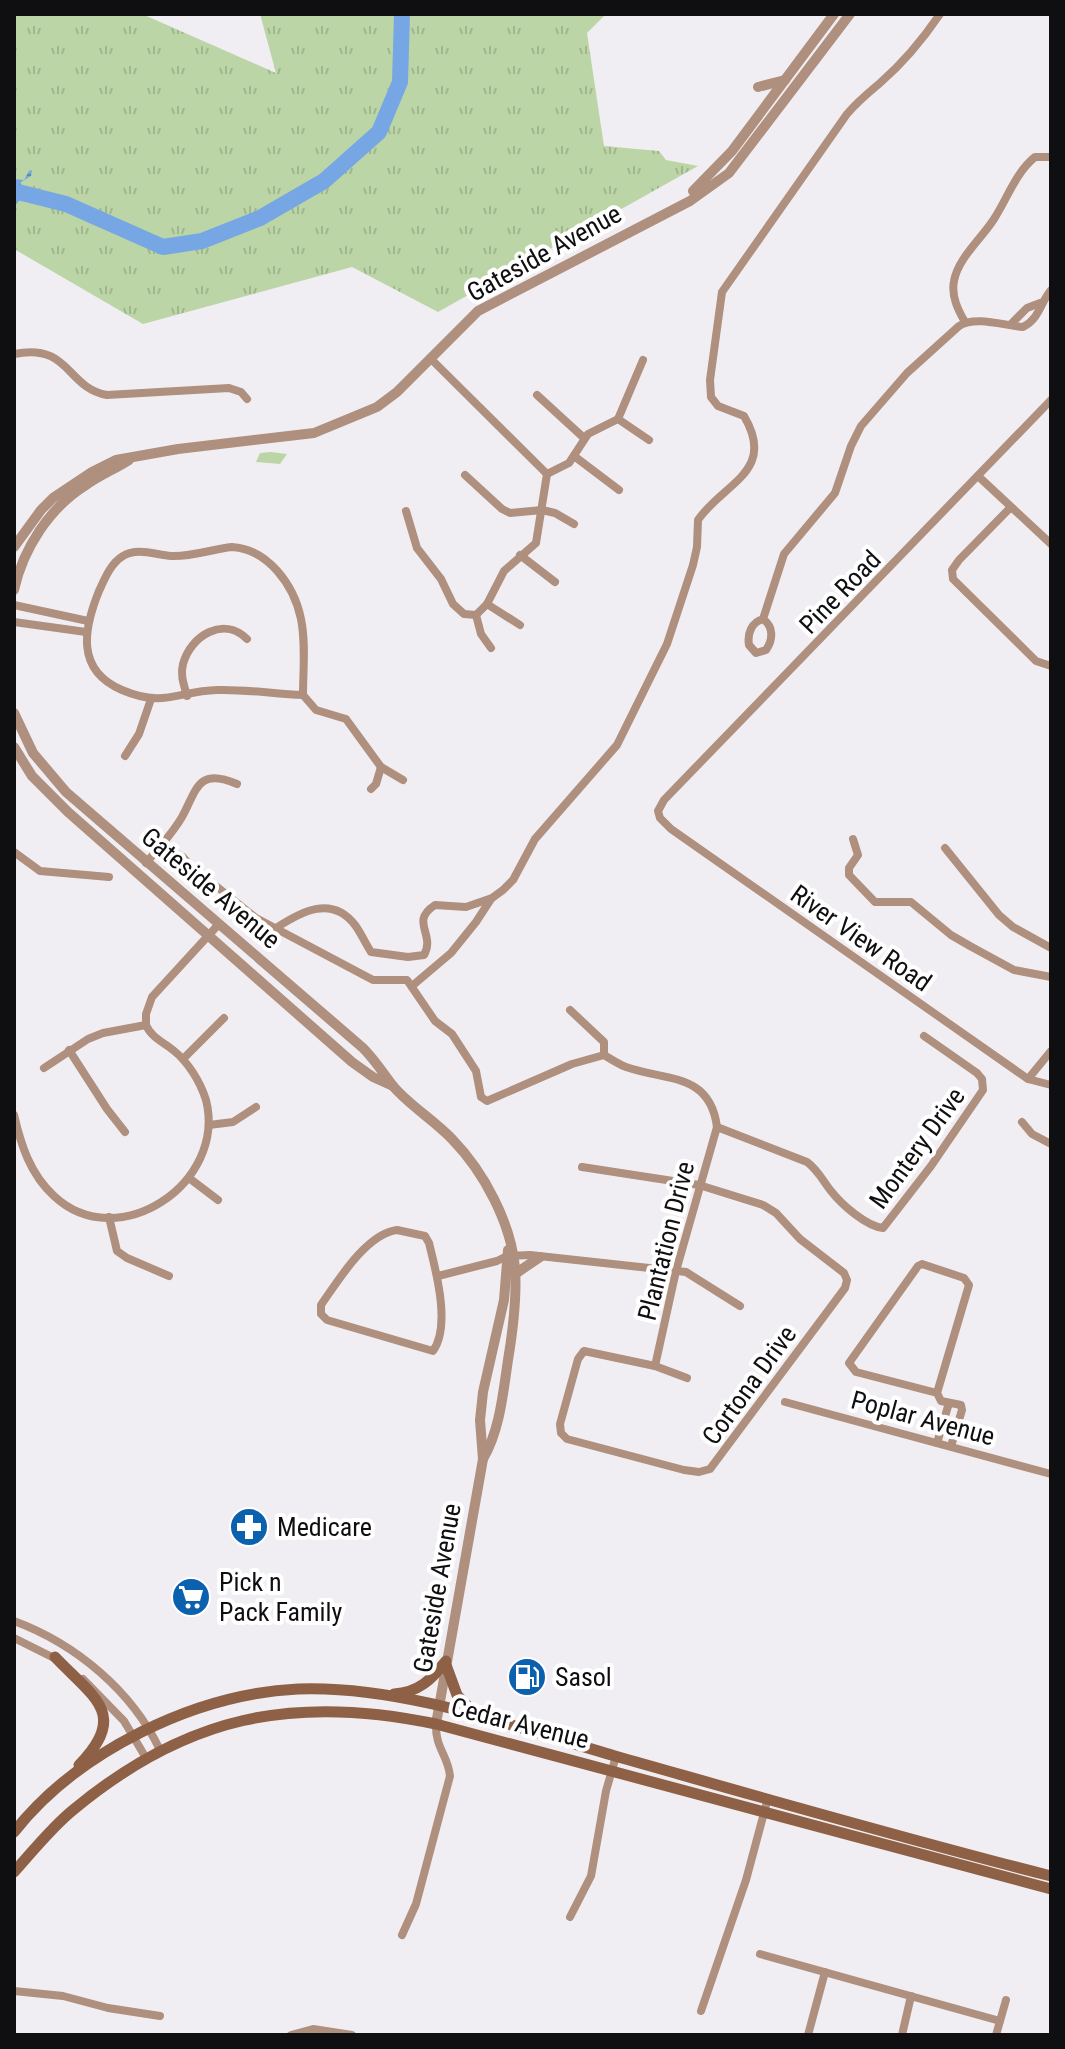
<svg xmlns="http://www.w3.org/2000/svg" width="1065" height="2049" viewBox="0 0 1065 2049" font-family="'Roboto Condensed',sans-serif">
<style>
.grass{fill:url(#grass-tufts)}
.water{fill:url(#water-rules)}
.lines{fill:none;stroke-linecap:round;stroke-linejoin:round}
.river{stroke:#76a6e3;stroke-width:16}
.minor{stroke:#af8f7d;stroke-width:8}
.tertiary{stroke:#af8f7d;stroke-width:10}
.secondary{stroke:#8e6046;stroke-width:11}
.labels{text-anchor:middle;stroke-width:8;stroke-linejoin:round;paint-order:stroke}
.street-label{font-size:26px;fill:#0f0e10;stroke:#fff}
.poi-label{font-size:26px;fill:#0f0e10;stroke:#fff;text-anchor:start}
</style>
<defs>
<pattern id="grass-tufts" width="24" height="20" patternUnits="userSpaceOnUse" patternTransform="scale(2)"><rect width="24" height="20" fill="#bbd5a6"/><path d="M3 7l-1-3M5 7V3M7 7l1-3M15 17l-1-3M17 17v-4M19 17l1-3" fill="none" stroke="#a0b68e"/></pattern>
<pattern id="water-rules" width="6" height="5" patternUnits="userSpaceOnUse" patternTransform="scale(2)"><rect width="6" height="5" fill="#76a6e3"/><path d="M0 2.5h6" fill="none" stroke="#5f86b7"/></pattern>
</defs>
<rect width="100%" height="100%" fill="#f1eef3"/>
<g class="grass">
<polygon points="17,14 142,14 276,73 260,14 606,14 587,33 604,146 659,151 666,160 698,166 438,312 352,267 143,324 14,249 14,18"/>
<polygon points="271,452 287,454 280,464 256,462 260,453"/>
</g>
<polygon class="water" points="32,170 31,176 21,182 21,187 27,191 14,207 14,179 24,180 29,171"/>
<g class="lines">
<polyline class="river" points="14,191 66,204 163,247 202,241 260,218 324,181 379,132 400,82 402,14"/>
<g class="minor">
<path d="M965 322C958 310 951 296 954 281 958 258 982 238 994 219 1007 199 1016 172 1035 157H1051"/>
<polyline points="1011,324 1027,308 1040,303"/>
<path d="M14 354C71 343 65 387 107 395L229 388 241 392 247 399"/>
<polyline points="430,358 547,474"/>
<polyline points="537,395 584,438"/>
<polyline points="1051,400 664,800 658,811 660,818 671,829 1028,1079 1051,1085"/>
<polyline points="618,419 649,440"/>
<polyline points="574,456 619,490"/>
<polyline points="547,474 569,463 588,434 618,419 643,360"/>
<polyline points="465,475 502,509 510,513 542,510 555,513 574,524"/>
<polyline points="978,476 1051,544"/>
<polyline points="1011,507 959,560 952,570 953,579 1036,661 1051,666"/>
<polyline points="406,511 417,548 441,579 453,604 464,614 476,615"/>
<path d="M232 547C268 549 294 585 301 619 306 643 303 671 303 695 274 694 246 689 217 690 178 691 164 708 122 690 75 670 84 628 99 591 105 578 111 563 123 556 137 547 156 555 171 556 192 557 212 549 232 547Z"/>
<polyline points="520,555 555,582"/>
<polyline points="487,604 520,625"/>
<polyline points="14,605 88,621"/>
<polyline points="476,615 487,604 504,571 536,543 547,474"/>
<polyline points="476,615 481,634 491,648"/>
<path d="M763 619C774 627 773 640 766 650L756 653 749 645C747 633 752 622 763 619L784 554 835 493 851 446 861 426 907 373 959 326C976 315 1005 326 1023 327 1040 318 1040 303 1051 290"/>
<polyline points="14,622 86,632"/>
<polyline points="303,695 316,710 346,719 381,767 403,780"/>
<path d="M187 696C184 685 180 675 183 664 191 635 224 616 247 639"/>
<polyline points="125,756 139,734 151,699"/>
<polyline points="371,789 376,784 381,767"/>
<polyline points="853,839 858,855 849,868 849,875 875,902 911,902 951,935 970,946 1014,970 1051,977"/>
<path d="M162 846 183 857 199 876 216 886 256 918 373 980H407L435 1021 452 1034 476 1071 481 1097 487 1101 572 1064 604 1055C611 1059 618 1064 626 1067 665 1081 710 1072 717 1127L676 1271 655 1366"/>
<polyline points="945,848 999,915 1013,927 1051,948"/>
<polyline points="14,852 40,871 109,877"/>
<path d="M146 863C159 848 172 834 182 817 197 790 197 767 237 784"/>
<path d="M276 928C302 911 332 895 355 925 361 933 365 943 371 952L408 957 424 955C436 934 409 922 435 905L466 907 492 898 503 890 513 880 535 839 617 745 667 644 693 565 697 547 698 520C723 483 777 472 744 416L718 406 711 397 710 380 722 292 847 114C858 101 868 93 880 83 903 63 923 39 940 14"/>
<polyline points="412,986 451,953 476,922 491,899"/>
<polyline points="570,1010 604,1042 604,1055"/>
<polyline points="146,1025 146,1014 152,997 218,925"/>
<polyline points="69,1050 107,1109 125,1132"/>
<polyline points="183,1059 224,1018"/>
<polyline points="44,1068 88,1039 103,1033 146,1025"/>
<polyline points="1028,1079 1051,1051"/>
<path d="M14 1115C21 1145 30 1174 54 1196 118 1256 227 1183 206 1100 200 1081 188 1062 173 1050 163 1042 151 1037 146 1025"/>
<polyline points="1022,1122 1032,1134 1051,1144"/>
<polyline points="209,1125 233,1122 256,1107"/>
<path d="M717 1127 807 1162C818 1170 823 1181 831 1191 842 1205 866 1226 883 1228L931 1166 983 1090 982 1079 977 1073 924 1036"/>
<polyline points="582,1167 699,1185 763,1205 776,1213 800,1239 844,1273 847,1280 845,1288 710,1469 699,1472 684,1470 567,1439 561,1433 560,1424 578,1359 584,1351 655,1366 687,1378"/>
<polyline points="189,1178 218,1200"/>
<polyline points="109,1217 117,1251 127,1258 169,1276"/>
<path d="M397 1230 425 1236 429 1243C436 1271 451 1326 433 1351L327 1320 321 1314V1305C338 1281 366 1234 397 1230Z"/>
<polyline points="438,1276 497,1261 507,1256 530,1255 686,1272 740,1306"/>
<polyline points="937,1393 969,1285 964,1278 922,1264 918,1266 849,1363 856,1372 937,1393 941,1401 961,1405 962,1410 951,1446"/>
<polyline points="785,1402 1051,1474"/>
<polyline points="937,1443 949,1403"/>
<path d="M14 1621C76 1644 132 1691 160 1750"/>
<polyline points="14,1638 56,1659"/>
<polyline points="83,1679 124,1721 146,1758"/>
<polyline points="570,1917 591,1876 606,1791 616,1756"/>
<path d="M402 1935 416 1904 450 1776C448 1755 435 1748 436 1724"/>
<polyline points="760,1954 1000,2021"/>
<polyline points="14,1991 63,1996 108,2008 160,2016"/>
<polyline points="701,2011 746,1880 768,1798"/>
<polyline points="291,2035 313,2029 352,2035"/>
<polyline points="808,2035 825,1972"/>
<polyline points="902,2035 911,1996"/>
<polyline points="996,2035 1006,2000"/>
</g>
<g class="tertiary">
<polyline points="758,87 785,80"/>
<polyline points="693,191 732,151 834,14"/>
<polyline points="14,547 41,510 53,498 92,472 116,460 178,449 314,433 377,407 397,392 478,311 690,201 729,173 850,14"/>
<path d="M14 590C23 549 49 508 86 485 100 475 115 469 129 460"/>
<path d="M14 713 33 753 66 792 363 1048C375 1060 383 1073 393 1086 410 1106 434 1120 452 1139 484 1172 511 1223 515 1268 517 1298 513 1330 508 1360 503 1393 500 1430 483 1459"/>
<polyline points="14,747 32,776 68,812 352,1062 373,1077 393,1086"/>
<polyline points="515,1274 540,1257"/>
<polyline points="436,1724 483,1459 480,1420 483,1392 504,1300 508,1250"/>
</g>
<g class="secondary">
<path d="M55 1657C94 1698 129 1714 79 1765"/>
<polyline points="446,1665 457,1695 477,1716"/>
<path d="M394 1694C419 1692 431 1680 446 1661"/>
<path d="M14 1832C78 1751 195 1694 298 1689 402 1685 515 1727 615 1756 760 1797 905 1839 1051 1876"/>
<path d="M14 1872C33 1851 51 1828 73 1810 186 1716 293 1694 436 1724L1051 1889"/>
</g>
</g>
<defs>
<g id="pharmacy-disc" transform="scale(2)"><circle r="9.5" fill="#0b61ae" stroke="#fff"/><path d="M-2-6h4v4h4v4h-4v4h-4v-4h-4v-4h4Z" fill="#fff"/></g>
<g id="supermarket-disc" transform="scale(2)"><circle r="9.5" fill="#0b61ae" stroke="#fff"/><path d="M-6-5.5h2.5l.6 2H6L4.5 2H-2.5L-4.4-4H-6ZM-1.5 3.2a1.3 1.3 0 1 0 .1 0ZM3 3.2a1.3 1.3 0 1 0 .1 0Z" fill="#fff"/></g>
<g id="fuel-disc" transform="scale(2)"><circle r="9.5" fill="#0b61ae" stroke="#fff"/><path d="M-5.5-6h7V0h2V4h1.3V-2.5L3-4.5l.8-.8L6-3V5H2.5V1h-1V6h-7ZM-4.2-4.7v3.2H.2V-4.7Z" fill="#fff"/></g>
</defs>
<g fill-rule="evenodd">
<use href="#pharmacy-disc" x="249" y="1527"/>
<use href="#supermarket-disc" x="191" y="1597"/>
<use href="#fuel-disc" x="527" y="1677"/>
</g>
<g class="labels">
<g class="street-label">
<text transform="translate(544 253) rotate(-29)" y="9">Gateside Avenue</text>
<text transform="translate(840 592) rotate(-46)" y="9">Pine Road</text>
<text transform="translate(211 888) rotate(40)" y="9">Gateside Avenue</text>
<text transform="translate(861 938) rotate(35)" y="9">River View Road</text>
<text transform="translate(917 1148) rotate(-54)" y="9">Montery Drive</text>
<text transform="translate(666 1241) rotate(-76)" y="9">Plantation Drive</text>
<text transform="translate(749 1385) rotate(-54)" y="9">Cortona Drive</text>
<text transform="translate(923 1418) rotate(15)" y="9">Poplar Avenue</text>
<text transform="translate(437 1588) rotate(-80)" y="9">Gateside Avenue</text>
<text transform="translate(520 1723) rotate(14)" y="9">Cedar Avenue</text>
</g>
<g class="poi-label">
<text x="277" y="1536">Medicare</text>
<text x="219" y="1591">Pick n<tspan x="219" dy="30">Pack Family</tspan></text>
<text x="555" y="1686">Sasol</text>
</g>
</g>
<rect width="1065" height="2049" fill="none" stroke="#0f0e10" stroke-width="32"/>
</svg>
